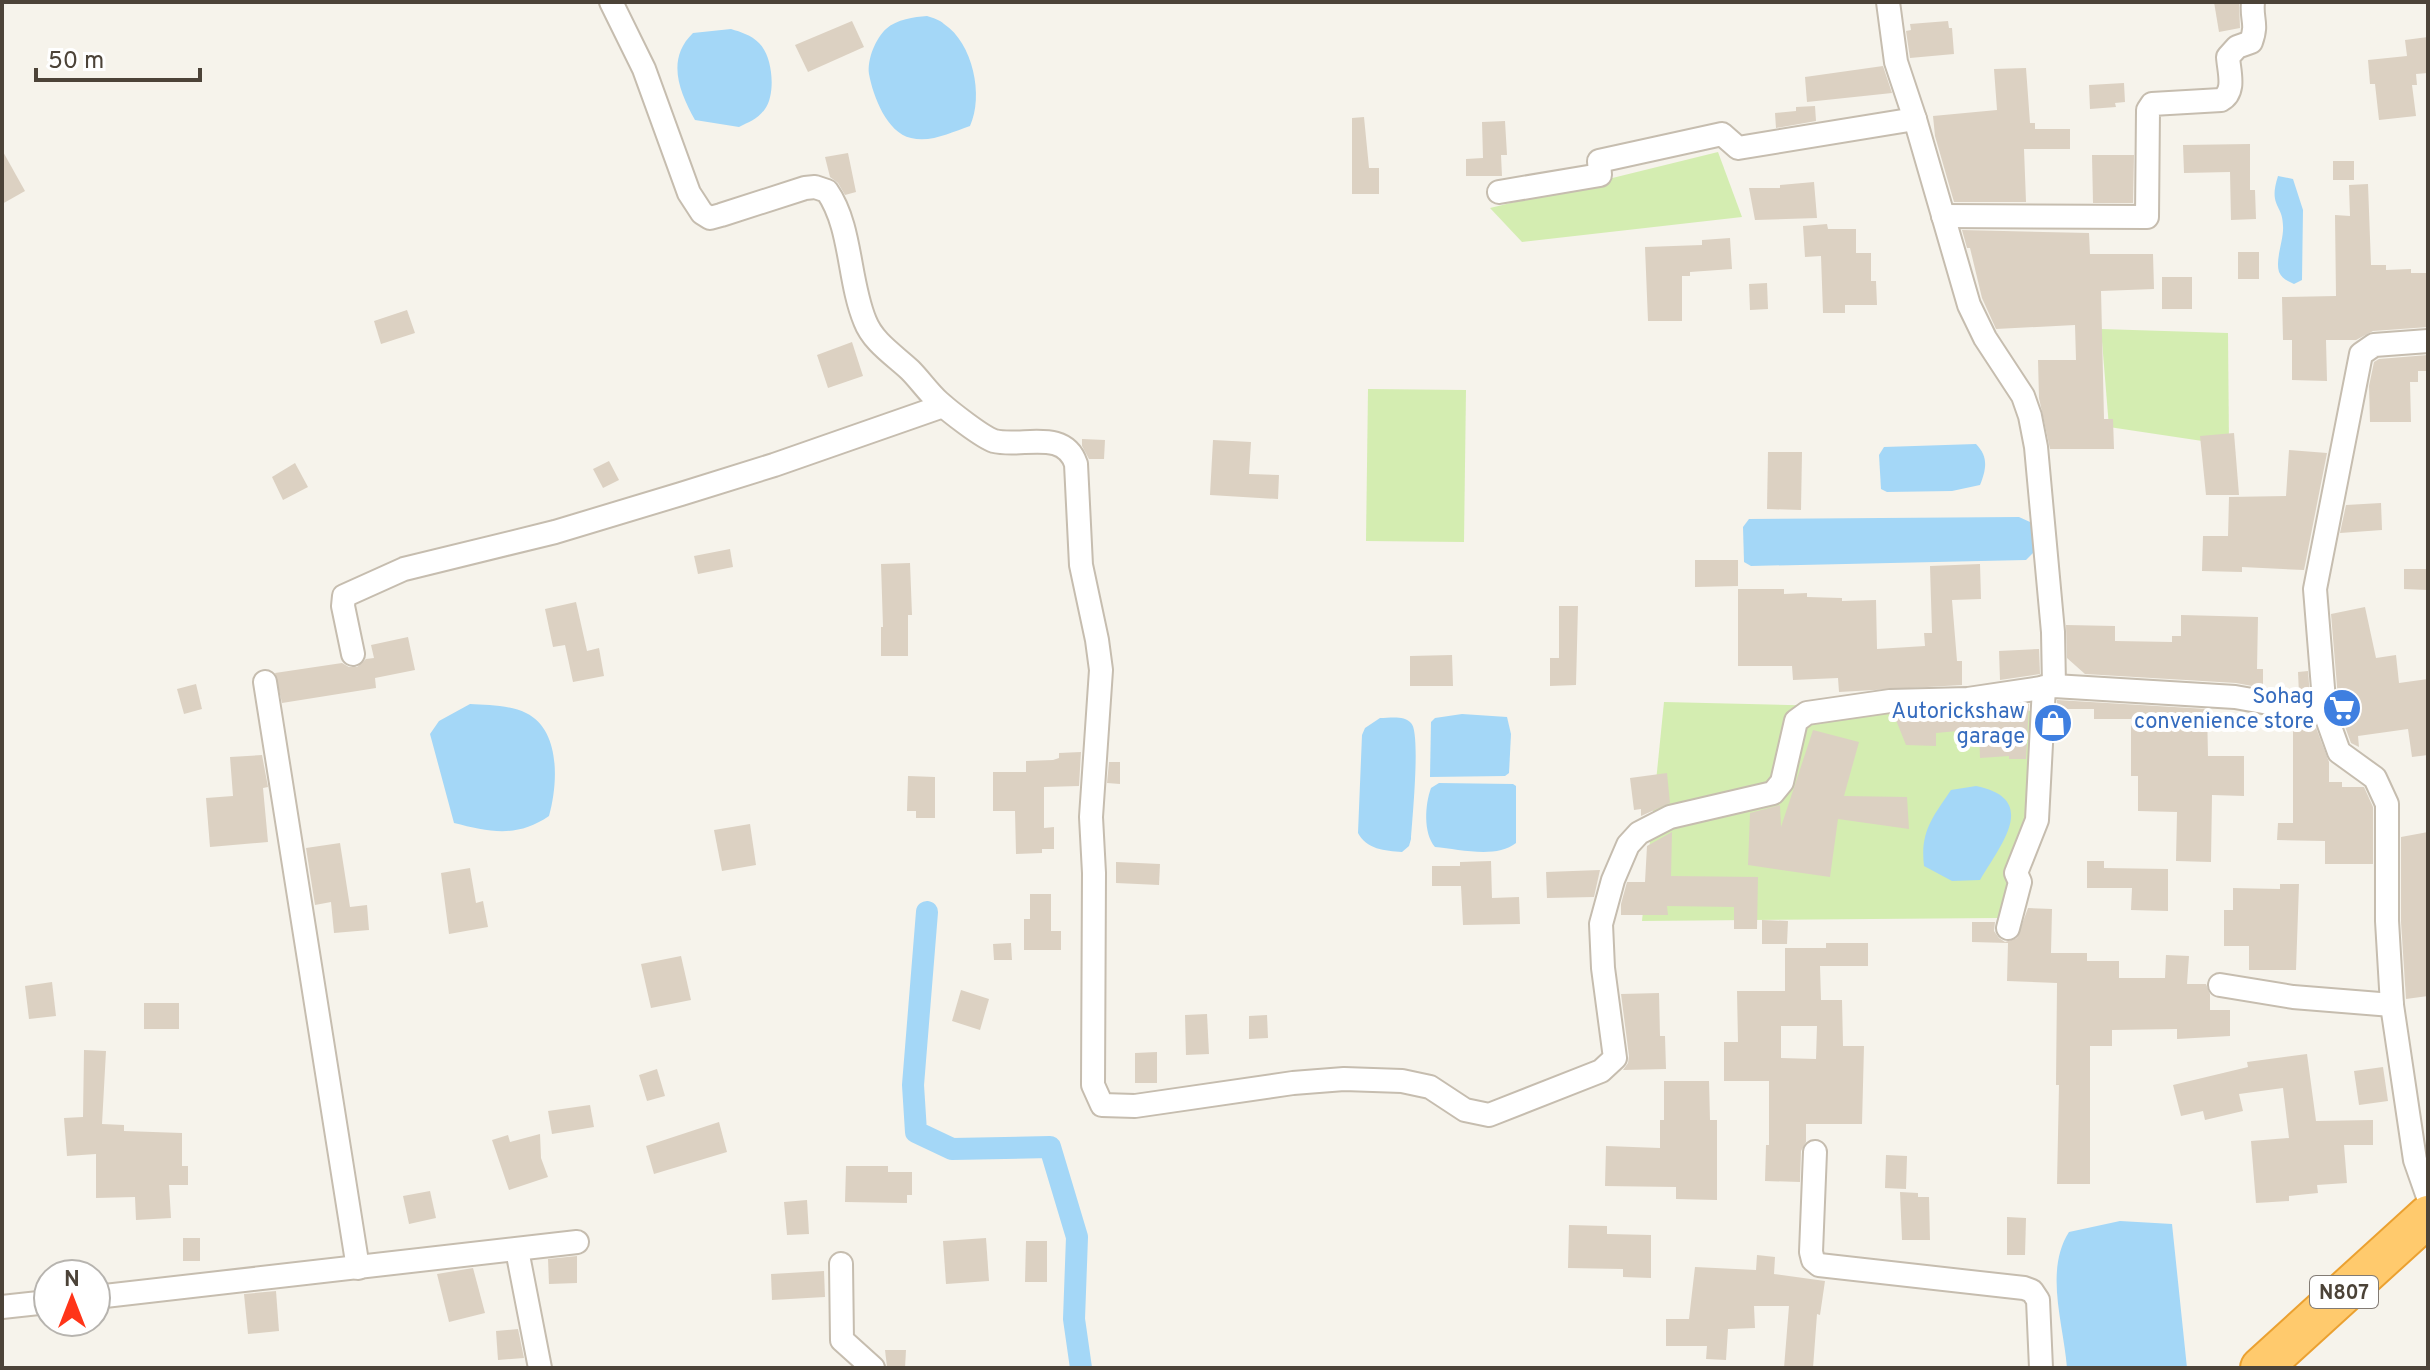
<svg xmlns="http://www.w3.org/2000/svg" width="2430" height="1370" viewBox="0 0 2430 1370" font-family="Overpass,sans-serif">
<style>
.green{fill:#d4edb1}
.water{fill:#a4d7f7}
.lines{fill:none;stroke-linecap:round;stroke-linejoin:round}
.canal{stroke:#a4d7f7;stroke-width:22}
.building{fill:#dcd1c2;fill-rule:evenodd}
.street-casing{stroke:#c6bdaf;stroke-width:26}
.highway-casing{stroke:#eba131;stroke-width:44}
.street{stroke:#fff;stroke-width:22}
.highway{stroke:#ffca6d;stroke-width:40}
.labels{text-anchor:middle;stroke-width:8;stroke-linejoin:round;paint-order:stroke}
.shield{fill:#fff;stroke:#827b74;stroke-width:2}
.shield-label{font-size:20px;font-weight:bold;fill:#4c4338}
.shop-label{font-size:22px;fill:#366cbe;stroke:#fff;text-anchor:end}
</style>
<rect width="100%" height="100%" fill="#f6f3eb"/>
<g class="green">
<polygon points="1718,152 1742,217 1522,242 1490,208"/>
<polygon points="2101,329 2228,333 2229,445 2109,427"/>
<polygon points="1368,389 1466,390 1464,542 1366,541"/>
<polygon points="1664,702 2035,711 2033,812 1998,918 1642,921"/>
</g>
<g class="water">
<path d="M927 16C933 18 940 20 944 24 973 43 984 96 970 126 952 132 931 143 911 138 887 133 873 96 869 74 867 59 876 38 886 29 897 19 914 17 927 16Z"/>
<path d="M731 29C741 32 751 35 759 43 773 56 776 94 765 109 758 119 749 122 739 127L695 120C679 91 666 59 693 33Z"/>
<path d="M2278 176 2293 179 2303 210 2302 280 2294 284C2288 281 2282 279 2279 272 2275 259 2284 240 2283 226 2283 204 2268 207 2278 176Z"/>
<path d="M1976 444C1989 457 1986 470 1980 485L1952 491 1887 492 1881 489 1879 455 1884 447Z"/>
<polygon points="2019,517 2030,522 2033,532 2033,553 2026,560 1751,566 1744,562 1743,527 1749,519"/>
<path d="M470 704C487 705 510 705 526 713 561 730 558 784 549 816 517 838 490 832 454 823L430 734 439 721Z"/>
<polygon points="1462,714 1507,717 1511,734 1509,773 1505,776 1430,777 1431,722 1435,718"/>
<path d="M1380 718C1390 718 1404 715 1411 723 1421 732 1412 821 1411 839L1409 846 1402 852C1385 851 1366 849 1358 833L1362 735 1365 728Z"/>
<path d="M1439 783 1513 784 1516 786V843C1496 859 1459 849 1435 847 1423 833 1425 804 1431 788Z"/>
<path d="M1976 786C2040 799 2001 844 1980 880L1952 881 1924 866C1920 832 1932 818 1951 790Z"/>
<path d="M2120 1221 2172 1224 2187 1368H2067C2064 1325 2044 1271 2069 1232Z"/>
</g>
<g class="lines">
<polyline class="canal" points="927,912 913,1085 916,1132 952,1149 1050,1147 1077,1237 1074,1319 1081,1368"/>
</g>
<g class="building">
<polygon points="2214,2 2239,2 2240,28 2219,32"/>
<polygon points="852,21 864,47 808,72 795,45"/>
<polygon points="1948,21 1949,28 1952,28 1954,54 1910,58 1906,31 1911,30 1910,24"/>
<polygon points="2428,37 2428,73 2416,74 2417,85 2412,85 2416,116 2379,120 2375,84 2370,84 2368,60 2407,56 2405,40"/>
<polygon points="1883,66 1892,93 1807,102 1805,77"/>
<polygon points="2026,68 2030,123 2035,123 2035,129 2070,129 2070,149 2024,149 2026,202 1954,202 1935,136 1933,116 1997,110 1994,69"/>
<polygon points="2124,83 2125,102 2115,103 2116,107 2090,109 2089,85"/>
<polygon points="1815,106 1816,121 1776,128 1775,113 1796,111 1796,107"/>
<polygon points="1364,117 1369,168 1379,168 1379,194 1352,194 1352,118"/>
<polygon points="1505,121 1507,155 1501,155 1502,176 1466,176 1466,159 1483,158 1482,122"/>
<polygon points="2250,144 2250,190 2255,190 2256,219 2231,220 2230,172 2184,173 2183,145"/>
<polygon points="2,150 25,191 2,204"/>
<polygon points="848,153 856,192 845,195 838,183 830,177 825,157"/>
<polygon points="2092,155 2134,155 2133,203 2093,203"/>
<rect x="2333" y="161" width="21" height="19"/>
<polygon points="1814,182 1817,218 1755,220 1749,188 1780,188 1780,185"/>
<polygon points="2368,184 2371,265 2386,265 2386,270 2411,269 2411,273 2428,273 2428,327 2373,331 2356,340 2326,340 2327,381 2292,380 2292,340 2283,340 2282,297 2336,296 2335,215 2350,216 2349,185"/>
<polygon points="1827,224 1828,229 1856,229 1856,253 1871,253 1871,281 1876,281 1877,305 1845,305 1845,313 1823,313 1821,256 1805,257 1803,226"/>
<polygon points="1962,230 2089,233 2090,254 2153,254 2154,289 2101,291 2104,419 2113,419 2114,449 2050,449 2039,398 2038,360 2076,360 2075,325 1996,329 1982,298 1970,248 1967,248"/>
<polygon points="1730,238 1732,269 1690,272 1690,276 1682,276 1682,321 1648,321 1645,247 1702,245 1702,240"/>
<rect x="2238" y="252" width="21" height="27"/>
<rect x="2162" y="277" width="30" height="32"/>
<polygon points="1767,283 1768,309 1750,310 1749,284"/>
<polygon points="407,310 415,333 381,344 374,321"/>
<polygon points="852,342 863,376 828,388 817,355"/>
<polygon points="2428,355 2428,371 2418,371 2418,382 2410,382 2411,422 2370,422 2369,386 2374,362 2379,359"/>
<polygon points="2234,433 2239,495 2206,495 2200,436"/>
<polygon points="1082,439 1105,440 1104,459 1089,459 1082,446"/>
<polygon points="1213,440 1251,442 1249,474 1279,475 1278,499 1210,495"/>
<polygon points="2289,450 2327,453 2304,570 2242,567 2242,572 2202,571 2203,536 2228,536 2229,497 2286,496"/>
<polygon points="1768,452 1802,452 1801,510 1767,509"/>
<polygon points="609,461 619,480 603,488 593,469"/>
<polygon points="295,463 308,487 283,500 272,477"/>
<polygon points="2381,503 2382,530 2340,533 2346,505"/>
<polygon points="730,549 733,567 698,574 694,556"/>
<polygon points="1695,560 1738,560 1738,586 1695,587"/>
<polygon points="910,563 912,615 908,615 908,656 881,656 881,627 883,627 881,564"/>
<polygon points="1980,564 1981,599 1952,600 1957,661 1962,661 1962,685 1839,692 1838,678 1793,680 1792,666 1738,666 1738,589 1784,589 1784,594 1807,593 1807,597 1842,598 1842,601 1876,600 1877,649 1925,646 1924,633 1932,633 1930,566"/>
<polygon points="2404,569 2428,569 2428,590 2404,589"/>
<polygon points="576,602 587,651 599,648 604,676 573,682 565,645 553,647 545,609"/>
<polygon points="1559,606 1578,606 1576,685 1550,686 1550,658 1559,658"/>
<polygon points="2365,607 2376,658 2396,655 2399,683 2428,679 2428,755 2412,757 2408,729 2358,736 2359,747 2351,743 2339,710 2331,614"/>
<polygon points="2181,615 2258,617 2257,669 2263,669 2263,688 2236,683 2085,674 2067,658 2066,625 2115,626 2115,641 2172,642 2172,636 2181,636"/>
<polygon points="408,637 415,670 375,678 376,688 282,703 275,673 342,663 349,667 357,667 366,659 374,658 371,645"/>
<polygon points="2039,649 2040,674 2000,680 1999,651"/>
<polygon points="1452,655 1453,686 1410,686 1410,656"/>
<polygon points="2308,671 2310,696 2299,694 2298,672"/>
<polygon points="196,684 202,709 184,714 177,689"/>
<polygon points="2057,700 2207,709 2208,756 2244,756 2244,796 2212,795 2211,862 2176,861 2177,812 2138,811 2138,776 2131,776 2131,719 2094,719 2094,709 2057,709"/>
<polygon points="2029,704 2026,759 2009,759 2009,756 1980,758 1979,729 1936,733 1936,746 1906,745 1894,715 1968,713"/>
<polygon points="2293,722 2315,725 2329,762 2329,782 2342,782 2342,787 2364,787 2373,807 2373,864 2325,864 2325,841 2277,840 2278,823 2293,823"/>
<polygon points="1813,730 1859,742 1844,796 1907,797 1909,829 1838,819 1830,877 1748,865 1750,813 1780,805 1781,827"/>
<polygon points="1081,752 1079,786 1044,787 1044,828 1054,827 1054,849 1042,849 1042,853 1016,854 1015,811 993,811 993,772 1026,772 1026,761 1053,760 1059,758 1059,753"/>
<polygon points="262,755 268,787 263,788 268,842 210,847 206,798 233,796 230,757"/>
<polygon points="1109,762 1120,762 1120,784 1107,783"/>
<polygon points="1667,773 1670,803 1641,816 1641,809 1634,810 1630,778"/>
<polygon points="908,776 935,777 935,818 916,818 916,811 907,811"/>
<polygon points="750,824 756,865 722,871 714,830"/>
<polygon points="1672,832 1671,876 1758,877 1757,929 1734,929 1734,907 1667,906 1668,915 1621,915 1621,904 1627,882 1645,882 1647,846"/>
<polygon points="2428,832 2428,996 2406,999 2401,922 2401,837"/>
<polygon points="340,843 350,907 367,905 369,930 334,933 331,902 315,905 306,848"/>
<polygon points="1491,861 1492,898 1519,897 1520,924 1463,925 1461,886 1432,886 1432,866 1460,866 1460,862"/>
<polygon points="2087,861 2104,861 2104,868 2168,869 2168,911 2131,910 2132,888 2087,888"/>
<polygon points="1116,862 1160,864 1159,885 1116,883"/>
<polygon points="470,868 476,903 483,901 488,927 449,934 441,873"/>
<polygon points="1600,870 1594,897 1547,898 1546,872"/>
<polygon points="2280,884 2299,884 2296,970 2249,970 2249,946 2224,946 2224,910 2233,910 2233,888 2280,889"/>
<polygon points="1030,894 1051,894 1051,931 1061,931 1061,950 1024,950 1024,919 1030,919"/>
<polygon points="2028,908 2052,909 2051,953 2087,953 2087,961 2119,961 2119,978 2165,978 2166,955 2189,956 2187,984 2206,984 2210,994 2210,1010 2230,1010 2230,1036 2177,1039 2177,1029 2112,1030 2112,1046 2090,1046 2090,1184 2057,1184 2059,1085 2056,1085 2057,983 2007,981 2008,943 1972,942 1972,922 1995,922 1994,931 1999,938 2005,942 2017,938"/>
<polygon points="1762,920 1788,921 1787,944 1762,944"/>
<polygon points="1011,943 1012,960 994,960 993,944"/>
<path d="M1826 943H1868V966H1820L1821 1000H1842L1843 1046H1864L1862 1124H1806V1142L1801 1151 1800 1182 1765 1181 1766 1145H1769V1081H1724V1042H1738L1737 991H1785V948H1826ZM1781 1026H1817L1816 1059 1781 1058Z"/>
<polygon points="681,956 691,1000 651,1008 641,964"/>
<polygon points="52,982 56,1016 29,1019 25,986"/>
<polygon points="961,990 989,999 980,1030 952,1021"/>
<polygon points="1659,993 1660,1036 1665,1036 1666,1069 1623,1070 1628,1063 1629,1056 1621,994"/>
<rect x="144" y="1003" width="35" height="26"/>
<polygon points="1207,1014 1209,1054 1186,1055 1185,1015"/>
<polygon points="1267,1015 1268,1038 1249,1039 1249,1016"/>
<polygon points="84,1050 106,1051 102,1124 124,1125 124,1131 182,1133 182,1166 188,1166 188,1185 169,1185 171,1218 136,1220 135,1197 96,1198 96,1154 67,1156 64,1118 83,1117"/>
<polygon points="1157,1052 1157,1083 1135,1083 1135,1053"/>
<polygon points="2307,1054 2316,1121 2373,1120 2373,1145 2344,1145 2347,1183 2317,1185 2318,1193 2289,1196 2289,1201 2256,1203 2251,1141 2289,1138 2283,1088 2239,1094 2243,1111 2205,1120 2203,1111 2181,1116 2173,1085 2248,1067 2247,1062"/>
<polygon points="2383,1067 2388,1101 2359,1105 2354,1071"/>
<polygon points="657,1069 665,1096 647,1101 639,1075"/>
<polygon points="1664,1081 1709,1081 1710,1120 1717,1120 1717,1200 1676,1199 1676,1187 1605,1186 1606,1146 1660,1148 1660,1120 1664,1120"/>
<polygon points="590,1105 594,1127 552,1134 548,1111"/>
<polygon points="719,1122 727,1152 654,1174 646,1146"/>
<polygon points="540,1134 541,1158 548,1177 509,1190 492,1140 508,1135 510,1142"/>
<polygon points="1886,1155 1907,1156 1906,1189 1885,1188"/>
<polygon points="846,1166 888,1166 888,1172 912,1172 912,1195 907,1195 907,1203 845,1202"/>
<polygon points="430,1191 436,1218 409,1224 403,1196"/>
<polygon points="1900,1192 1918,1193 1918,1197 1929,1197 1930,1240 1902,1240"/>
<polygon points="807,1200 809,1234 787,1235 784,1202"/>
<polygon points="2007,1217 2026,1218 2025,1255 2007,1255"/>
<polygon points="1569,1225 1607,1226 1607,1234 1651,1235 1651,1278 1623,1277 1623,1269 1568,1268"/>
<rect x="183" y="1238" width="17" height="23"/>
<polygon points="986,1238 989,1281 946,1284 943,1241"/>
<polygon points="1026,1241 1047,1241 1047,1282 1025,1282"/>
<polygon points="1757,1255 1775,1257 1774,1274 1825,1281 1820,1315 1817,1314 1813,1368 1784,1368 1789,1306 1754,1306 1755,1328 1728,1329 1726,1360 1706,1359 1707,1346 1666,1346 1666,1319 1689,1319 1695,1267 1756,1270"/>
<polygon points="577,1256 577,1283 549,1284 548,1259"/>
<polygon points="473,1268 485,1313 449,1322 437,1274"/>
<polygon points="824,1271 825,1297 772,1300 771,1274"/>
<polygon points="276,1291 279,1331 248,1334 244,1294"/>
<polygon points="518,1329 524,1358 498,1360 496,1331"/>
<polygon points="885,1350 906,1350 905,1368 887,1367"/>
</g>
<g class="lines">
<g class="street-casing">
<g id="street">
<path d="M611 2 644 69 689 193 702 213 710 218 721 215 805 188 815 187 827 191C852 227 848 280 865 321 873 342 894 355 910 370 920 380 928 392 939 402 949 411 982 437 994 441 1022 448 1064 428 1076 464L1081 565 1097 640 1101 670 1091 817 1094 873 1093 1085 1102 1105 1135 1106 1293 1083 1344 1079 1402 1081 1430 1087 1465 1110 1489 1115 1601 1071 1615 1058 1603 968 1601 924 1613 880 1628 845 1639 833 1670 817 1773 793 1782 782 1796 721 1807 713 1890 701 1968 699 2054 686 2235 697 2325 713 2339 752 2375 778 2387 804V921L2392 1005 2415 1160 2428 1197"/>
<polyline points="1888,2 1896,62 1915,119 1969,305 1985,338 2023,396 2030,416 2036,447 2053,632 2054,686"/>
<polyline points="1499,192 1600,175 1599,161 1722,134 1738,148 1915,119"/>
<path d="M1943 216 2147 217 2148 110 2152 104 2221 100C2236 92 2229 72 2228 57L2237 47 2251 42C2258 23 2251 20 2253 2"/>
<polyline points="353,654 343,606 344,596 404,569 555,532 681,494 774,465 943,406"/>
<polyline points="265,682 358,1268"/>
<polyline points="2325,713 2315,589 2361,354 2374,345 2428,341"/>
<polyline points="2008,928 2020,882 2016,873 2037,820 2044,687"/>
<polyline points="2220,985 2293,997 2392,1005"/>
<polyline points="1815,1152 1811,1252 1813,1260 1819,1265 2024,1288 2032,1291 2038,1300 2041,1368"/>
<polyline points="517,1250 540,1368"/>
<polyline points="841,1264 842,1340 873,1368"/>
<polyline points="96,1297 577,1242"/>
<polyline points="2,1307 48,1302"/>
</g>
</g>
<g class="highway-casing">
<polyline id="highway" points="2261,1368 2428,1216"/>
</g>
<use href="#street" class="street"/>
<use href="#highway" class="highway"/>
</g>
<defs>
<g id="supermarket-disc" transform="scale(2)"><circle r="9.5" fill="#3f7fe0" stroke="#fff"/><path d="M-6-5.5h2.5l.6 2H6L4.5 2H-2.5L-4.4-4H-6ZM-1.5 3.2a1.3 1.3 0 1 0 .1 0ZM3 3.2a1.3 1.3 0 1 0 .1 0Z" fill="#fff"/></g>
<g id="shop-disc" transform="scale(2)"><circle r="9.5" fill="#3f7fe0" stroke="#fff"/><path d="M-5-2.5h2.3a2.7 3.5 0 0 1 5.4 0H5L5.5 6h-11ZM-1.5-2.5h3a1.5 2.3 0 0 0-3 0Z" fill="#fff"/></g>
</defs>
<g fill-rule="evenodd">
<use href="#supermarket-disc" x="2342" y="708"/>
<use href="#shop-disc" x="2053" y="723"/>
</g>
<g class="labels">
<rect class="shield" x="2310" y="1276" width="68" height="32" rx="6"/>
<g class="shield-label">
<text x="2344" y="1299">N807</text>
</g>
<g class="shop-label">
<text x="2314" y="703">Sohag<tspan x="2314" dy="25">convenience store</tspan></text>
<text x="2025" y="718">Autorickshaw<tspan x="2025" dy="25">garage</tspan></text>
</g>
</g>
<rect width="2430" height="1370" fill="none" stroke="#4c4338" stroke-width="8"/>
<g transform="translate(72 1298)"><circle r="38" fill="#ffffff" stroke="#b7b4af" stroke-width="2"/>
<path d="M0-6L14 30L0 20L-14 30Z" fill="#ff3519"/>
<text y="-12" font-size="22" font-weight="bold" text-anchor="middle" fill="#4c4338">N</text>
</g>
<path d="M36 68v12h164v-12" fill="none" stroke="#4c4338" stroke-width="4"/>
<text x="48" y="68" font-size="24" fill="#4c4338" stroke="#ffffff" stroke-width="6" paint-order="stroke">50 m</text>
</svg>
